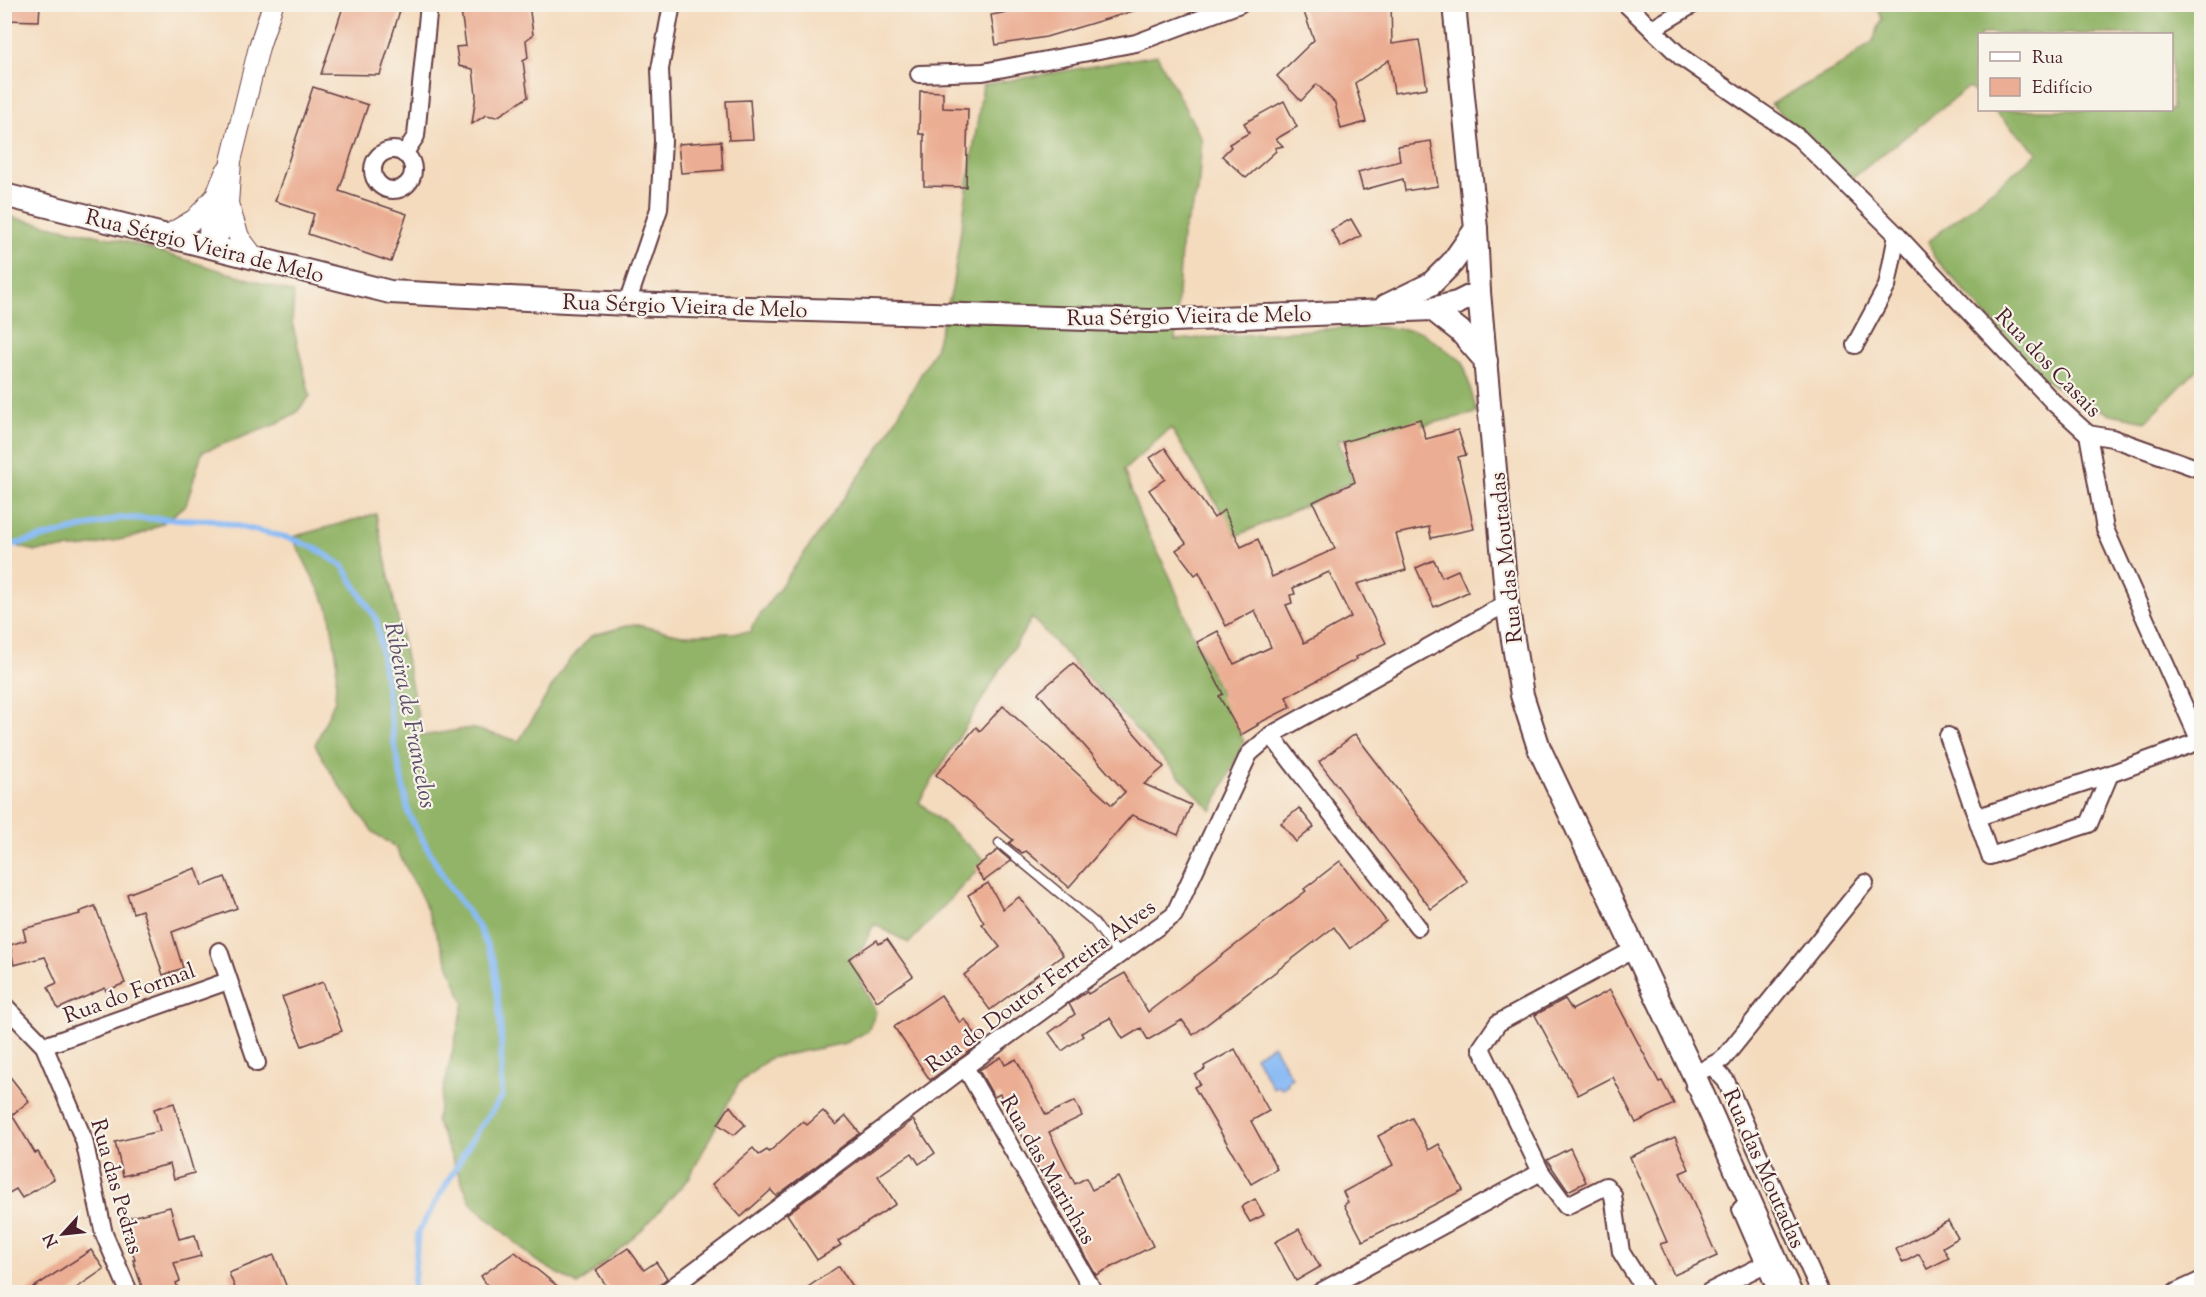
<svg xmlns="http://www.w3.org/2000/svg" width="2206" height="1297" viewBox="0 0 2206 1297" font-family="'Sorts Mill Goudy',serif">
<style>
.forest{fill:#92b468;stroke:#6e6a4a;stroke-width:1.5}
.water{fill:#87baf5;stroke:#686c90;stroke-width:1.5}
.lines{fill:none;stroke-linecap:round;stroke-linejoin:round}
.stream{stroke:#87baf5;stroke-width:6}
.building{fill:#ebad93;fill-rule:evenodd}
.service-casing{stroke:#643b41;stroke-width:11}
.minor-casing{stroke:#643b41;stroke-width:20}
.tertiary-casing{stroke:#643b41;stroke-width:22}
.secondary-casing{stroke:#643b41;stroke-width:26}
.service{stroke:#fff;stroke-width:8}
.minor{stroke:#fff;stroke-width:16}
.tertiary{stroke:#fff;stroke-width:20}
.secondary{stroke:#fff;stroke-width:22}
.labels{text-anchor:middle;stroke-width:4.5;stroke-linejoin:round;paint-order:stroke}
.street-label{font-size:22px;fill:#4a1f2b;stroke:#f7f3e8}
.water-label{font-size:24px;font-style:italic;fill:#5c4e68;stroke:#f7f3e8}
</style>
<rect width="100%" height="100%" fill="#f7f3e8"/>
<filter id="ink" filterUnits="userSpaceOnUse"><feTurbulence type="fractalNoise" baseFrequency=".0167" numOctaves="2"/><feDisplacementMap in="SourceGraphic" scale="12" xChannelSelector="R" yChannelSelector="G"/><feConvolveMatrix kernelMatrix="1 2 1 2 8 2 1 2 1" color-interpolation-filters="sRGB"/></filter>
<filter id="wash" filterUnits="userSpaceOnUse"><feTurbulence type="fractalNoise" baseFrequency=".008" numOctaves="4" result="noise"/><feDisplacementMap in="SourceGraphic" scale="24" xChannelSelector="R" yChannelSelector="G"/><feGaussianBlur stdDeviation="1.35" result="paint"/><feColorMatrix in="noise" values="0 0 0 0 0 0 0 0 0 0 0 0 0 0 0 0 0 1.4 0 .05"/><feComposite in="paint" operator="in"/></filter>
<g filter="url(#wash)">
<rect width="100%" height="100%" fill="#f4dbbe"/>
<g class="forest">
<polygon points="1876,5 2201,5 2201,366 2146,421 2111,414 2078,401 2042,378 1934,257 1929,241 2038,153 1993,110 2172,110 2172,34 1980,34 1979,97 1969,87 1851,179 1771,104 1843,64 1873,41 1882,19"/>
<polygon points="1157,55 1202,140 1198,191 1182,234 1175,340 1368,326 1420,331 1463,362 1477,413 1371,437 1338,440 1353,481 1313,502 1236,536 1171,428 1124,470 1140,516 1171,579 1194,638 1244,742 1212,811 1032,618 919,802 986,861 909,943 874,924 859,954 860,981 876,1012 868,1031 846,1043 770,1058 738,1084 689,1178 641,1231 578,1285 536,1261 471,1203 436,1121 464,1003 423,900 396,848 373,832 338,784 315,745 335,700 337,660 329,609 292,537 376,514 422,736 471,728 519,741 564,667 591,636 633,624 682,635 751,632 752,626 879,449 935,349 952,289 983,85"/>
<polygon points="5,216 124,241 294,293 292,322 310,396 296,413 274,425 202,452 186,505 163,523 137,536 86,547 35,551 5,543"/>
</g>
<polygon class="water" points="1273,1045 1292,1078 1287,1081 1288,1084 1281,1089 1279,1085 1273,1088 1255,1056"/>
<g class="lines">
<polyline class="stream" points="4,547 121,518 211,520 289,538 315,548 343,566 377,621 394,742 409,815 448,885 479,928 494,961 501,1031 502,1097 477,1131 418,1233 413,1292"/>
</g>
<g id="blocks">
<g class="building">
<polygon points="4,4 40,4 39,21 4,20"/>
<polygon points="344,4 402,4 380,75 321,74"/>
<polygon points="460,4 529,4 533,35 526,40 528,58 523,61 528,97 497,117 486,115 472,124 476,95 473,69 459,66 456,47 466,46"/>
<polygon points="1054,4 1140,4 1140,9 1046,37 996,45 991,15"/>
<polygon points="1301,4 1391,4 1392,44 1419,40 1427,88 1394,93 1389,60 1355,83 1366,122 1341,129 1335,103 1317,84 1301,101 1277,76 1314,40"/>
<polygon points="313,87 368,105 339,191 407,214 391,262 308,234 314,214 275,201"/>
<polygon points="920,91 943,92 943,108 968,109 966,187 924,186 924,134 919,134"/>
<polygon points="750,100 753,139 729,140 726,101"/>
<polygon points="1284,101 1297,127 1276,139 1283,146 1275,148 1276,151 1246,178 1222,156 1231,147 1229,144 1249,133 1244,123"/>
<polygon points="721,141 723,170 681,173 678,144"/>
<polygon points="1431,141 1438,186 1405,191 1403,179 1363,190 1358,172 1400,161 1398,146"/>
<polygon points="1351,219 1361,236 1341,247 1331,230"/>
<path d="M1420 419 1426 439 1458 430 1466 455 1458 457 1474 529 1431 538 1429 527 1396 534 1406 570 1357 584 1386 643 1356 657 1357 659 1286 697 1291 707 1257 724 1258 725 1241 735 1219 696 1223 694 1197 642 1218 631 1234 664 1271 647 1255 610 1226 626 1199 572 1195 575 1176 550 1186 543 1149 490 1165 479 1150 458 1165 448 1214 518 1224 510 1241 547 1258 539 1272 577 1335 549 1313 502 1355 482 1343 442ZM1329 572 1351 617 1304 643 1286 605 1292 603 1290 595 1295 594 1293 588Z"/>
<polygon points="1434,560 1442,577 1458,570 1468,592 1434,607 1416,568"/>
<polygon points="1073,663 1164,767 1144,784 1191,805 1178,835 1132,815 1069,887 1026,851 1022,853 1009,843 1013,840 936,775 976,727 980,731 1003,706 1112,805 1125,792 1038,693"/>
<polygon points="1355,734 1468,882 1431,909 1319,762"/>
<polygon points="1299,808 1314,827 1296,842 1281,823"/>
<polygon points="998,850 1011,861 984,881 975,868"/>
<polygon points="1340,861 1386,921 1350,949 1334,927 1193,1035 1182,1020 1148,1040 1141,1028 1123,1039 1110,1018 1081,1033 1083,1036 1062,1051 1049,1033 1075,1014 1069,1004 1087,992 1088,994 1125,973 1148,1012 1306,891 1304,889"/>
<polygon points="196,868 202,886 225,877 237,908 172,932 183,968 163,975 142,910 133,913 127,894"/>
<polygon points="988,883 1003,909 1019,897 1063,955 990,1010 964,975 1000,947 982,924 984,923 968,895"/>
<polygon points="95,906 125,983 106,991 105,988 58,1009 48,987 57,983 45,957 14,965 10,945 26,940 23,929 80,914 79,912"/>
<polygon points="887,939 913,976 877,1001 849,959 877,940 879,944"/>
<polygon points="323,982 342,1031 302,1046 282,997"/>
<polygon points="1610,990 1659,1082 1662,1081 1674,1104 1636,1123 1613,1077 1578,1095 1535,1015 1565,999 1572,1010"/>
<polygon points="941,995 960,1023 965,1019 981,1043 930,1080 894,1027"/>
<polygon points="1235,1049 1269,1111 1251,1121 1277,1169 1251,1184 1194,1087 1200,1084 1195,1075 1205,1069 1204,1066"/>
<polygon points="1001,1057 1005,1065 1016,1059 1046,1115 1075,1101 1082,1116 1049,1132 1075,1184 1086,1178 1092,1190 1118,1177 1153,1246 1096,1275 1060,1212 1000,1094 994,1097 979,1070"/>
<polygon points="4,1069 29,1101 12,1115 35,1153 38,1152 54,1179 22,1198 16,1189 4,1196"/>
<polygon points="174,1103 194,1173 174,1179 170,1164 123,1176 115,1142 160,1131 154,1109"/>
<polygon points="730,1106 745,1125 734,1135 718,1124"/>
<polygon points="823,1111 836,1125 846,1116 860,1133 776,1196 771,1190 741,1217 712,1184 753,1148 759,1155 767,1150 769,1152 803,1121 807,1125"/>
<polygon points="1412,1118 1429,1150 1439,1144 1463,1190 1363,1241 1344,1205 1348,1202 1343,1192 1393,1165 1378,1136"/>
<polygon points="913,1120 935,1153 919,1164 912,1153 878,1176 896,1204 838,1241 841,1245 817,1260 787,1214"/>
<polygon points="1675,1137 1689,1169 1680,1173 1717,1256 1674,1275 1660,1244 1667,1242 1630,1157"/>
<polygon points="1570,1148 1586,1182 1568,1191 1547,1160"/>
<polygon points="1255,1199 1264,1215 1250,1222 1241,1207"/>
<polygon points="170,1207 179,1239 195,1235 201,1256 174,1263 180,1281 176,1283 179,1293 144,1293 133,1260 135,1260 124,1219"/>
<polygon points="1948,1221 1958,1238 1943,1247 1949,1258 1927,1269 1919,1254 1903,1263 1896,1249"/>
<polygon points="1299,1229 1320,1267 1296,1281 1275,1242"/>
<polygon points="628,1248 644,1270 656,1262 667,1278 651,1293 611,1293 596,1270"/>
<polygon points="91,1250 104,1269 69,1293 25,1293"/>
<polygon points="515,1252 566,1293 492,1293 481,1276"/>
<polygon points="274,1255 289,1293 237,1293 229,1273"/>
<polygon points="839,1266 856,1293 799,1293"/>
</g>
</g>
</g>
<g filter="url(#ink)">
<use href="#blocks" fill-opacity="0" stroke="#643b41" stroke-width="1.5"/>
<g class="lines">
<g class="service-casing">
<polyline id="service" points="999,843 1093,921 1119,955"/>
</g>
<g class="minor-casing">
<g id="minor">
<polyline points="1626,4 1681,57 1799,138 1897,235 2054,403 2088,434 2105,529 2202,746"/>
<polyline points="1652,29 1694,4"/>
<polyline points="919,74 983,72 1136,43 1240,4"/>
<circle cx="393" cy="170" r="20"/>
<polyline points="404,154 416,136 429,4"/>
<polyline points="627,304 659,209 663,141 660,69 672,4"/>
<polyline points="1855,345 1887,286 1897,235"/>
<polyline points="2088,434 2112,438 2202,470"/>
<polyline points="1271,735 1418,927"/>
<polyline points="1948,736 1990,856 2089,824 2110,774"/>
<polyline points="1978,817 2110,774 2200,741"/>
<polyline points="1633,950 1498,1023 1481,1048 1541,1172 1566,1206 1606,1186 1613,1195 1621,1252 1646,1292"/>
<polyline points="219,951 257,1063"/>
<polyline points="4,1005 44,1046 84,1140 104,1234 129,1292"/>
<polyline points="44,1046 228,981"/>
<polyline points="1712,1066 1726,1081 1820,1292"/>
<polyline points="965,1067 1094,1292"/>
<polyline points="1694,1085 1694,1075 1723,1059 1865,883"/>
<polyline points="1741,1209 1777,1292"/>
<polyline points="666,1292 965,1067 1174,915 1249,754 1271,735 1507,603"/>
<polyline points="1320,1292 1541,1172"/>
<polyline points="1709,1292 1765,1264"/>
<polyline points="2176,1292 2202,1280"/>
</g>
</g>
<g class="tertiary-casing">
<g id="tertiary">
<polyline points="228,204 239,237 254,257"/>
<polyline points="168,235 195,219 213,199"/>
<polyline points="210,246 221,231 228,204 231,161 259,47 273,4"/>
<path d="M210 246C206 218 215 196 226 171"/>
</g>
</g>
<g class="secondary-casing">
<g id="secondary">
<polyline points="1454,4 1476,229 1479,292 1507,603 1522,695 1539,748 1694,1075 1790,1292"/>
<polyline points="4,195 390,292 627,304 1150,321 1432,309 1457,303 1479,292"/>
<polyline points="1386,306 1431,284 1452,263 1476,229"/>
<polyline points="1432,309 1460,331 1486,361"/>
</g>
</g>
<use href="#service" class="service"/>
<use href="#minor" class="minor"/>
<use href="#tertiary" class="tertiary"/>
<use href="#secondary" class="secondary"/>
</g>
</g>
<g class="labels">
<g class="street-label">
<text transform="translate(205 245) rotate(14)" y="8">Rua Sérgio Vieira de Melo</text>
<text transform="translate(685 305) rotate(2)" y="8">Rua Sérgio Vieira de Melo</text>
<text transform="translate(1189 315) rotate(-1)" y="8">Rua Sérgio Vieira de Melo</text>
<text transform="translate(2049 362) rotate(46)" y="8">Rua dos Casais</text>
<text transform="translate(1505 558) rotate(-96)" y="8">Rua das Moutadas</text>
<text transform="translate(1040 985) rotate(-36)" y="8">Rua do Doutor Ferreira Alves</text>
<text transform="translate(129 992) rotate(-20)" y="8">Rua do Formal</text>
<text transform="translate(1765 1168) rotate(66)" y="8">Rua das Moutadas</text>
<text transform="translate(1049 1169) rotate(60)" y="8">Rua das Marinhas</text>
<text transform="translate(118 1186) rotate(74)" y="8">Rua das Pedras</text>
</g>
<g class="water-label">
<text transform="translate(411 715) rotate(79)" y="8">Ribeira de Francelos</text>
</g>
</g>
<rect width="2206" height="1297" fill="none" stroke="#f7f3e8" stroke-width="24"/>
<rect x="1978" y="33" width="195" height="78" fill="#f7f3e8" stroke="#b29e9c" stroke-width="1.5"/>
<rect x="1990" y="52" width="30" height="9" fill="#ffffff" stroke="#b29e9c" stroke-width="1.5"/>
<text x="2032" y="63" font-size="18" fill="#4a1f2b">Rua</text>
<rect x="1990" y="78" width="30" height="18" fill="#ebad93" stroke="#b29e9c" stroke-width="1.5"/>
<text x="2032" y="93" font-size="18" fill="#4a1f2b">Edifício</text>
<g transform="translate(63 1234) rotate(243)" stroke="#f7f3e8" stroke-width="4.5" paint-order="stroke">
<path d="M0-4.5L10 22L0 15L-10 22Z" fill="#4a1f2b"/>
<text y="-9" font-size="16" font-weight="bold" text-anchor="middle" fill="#4a1f2b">N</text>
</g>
</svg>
